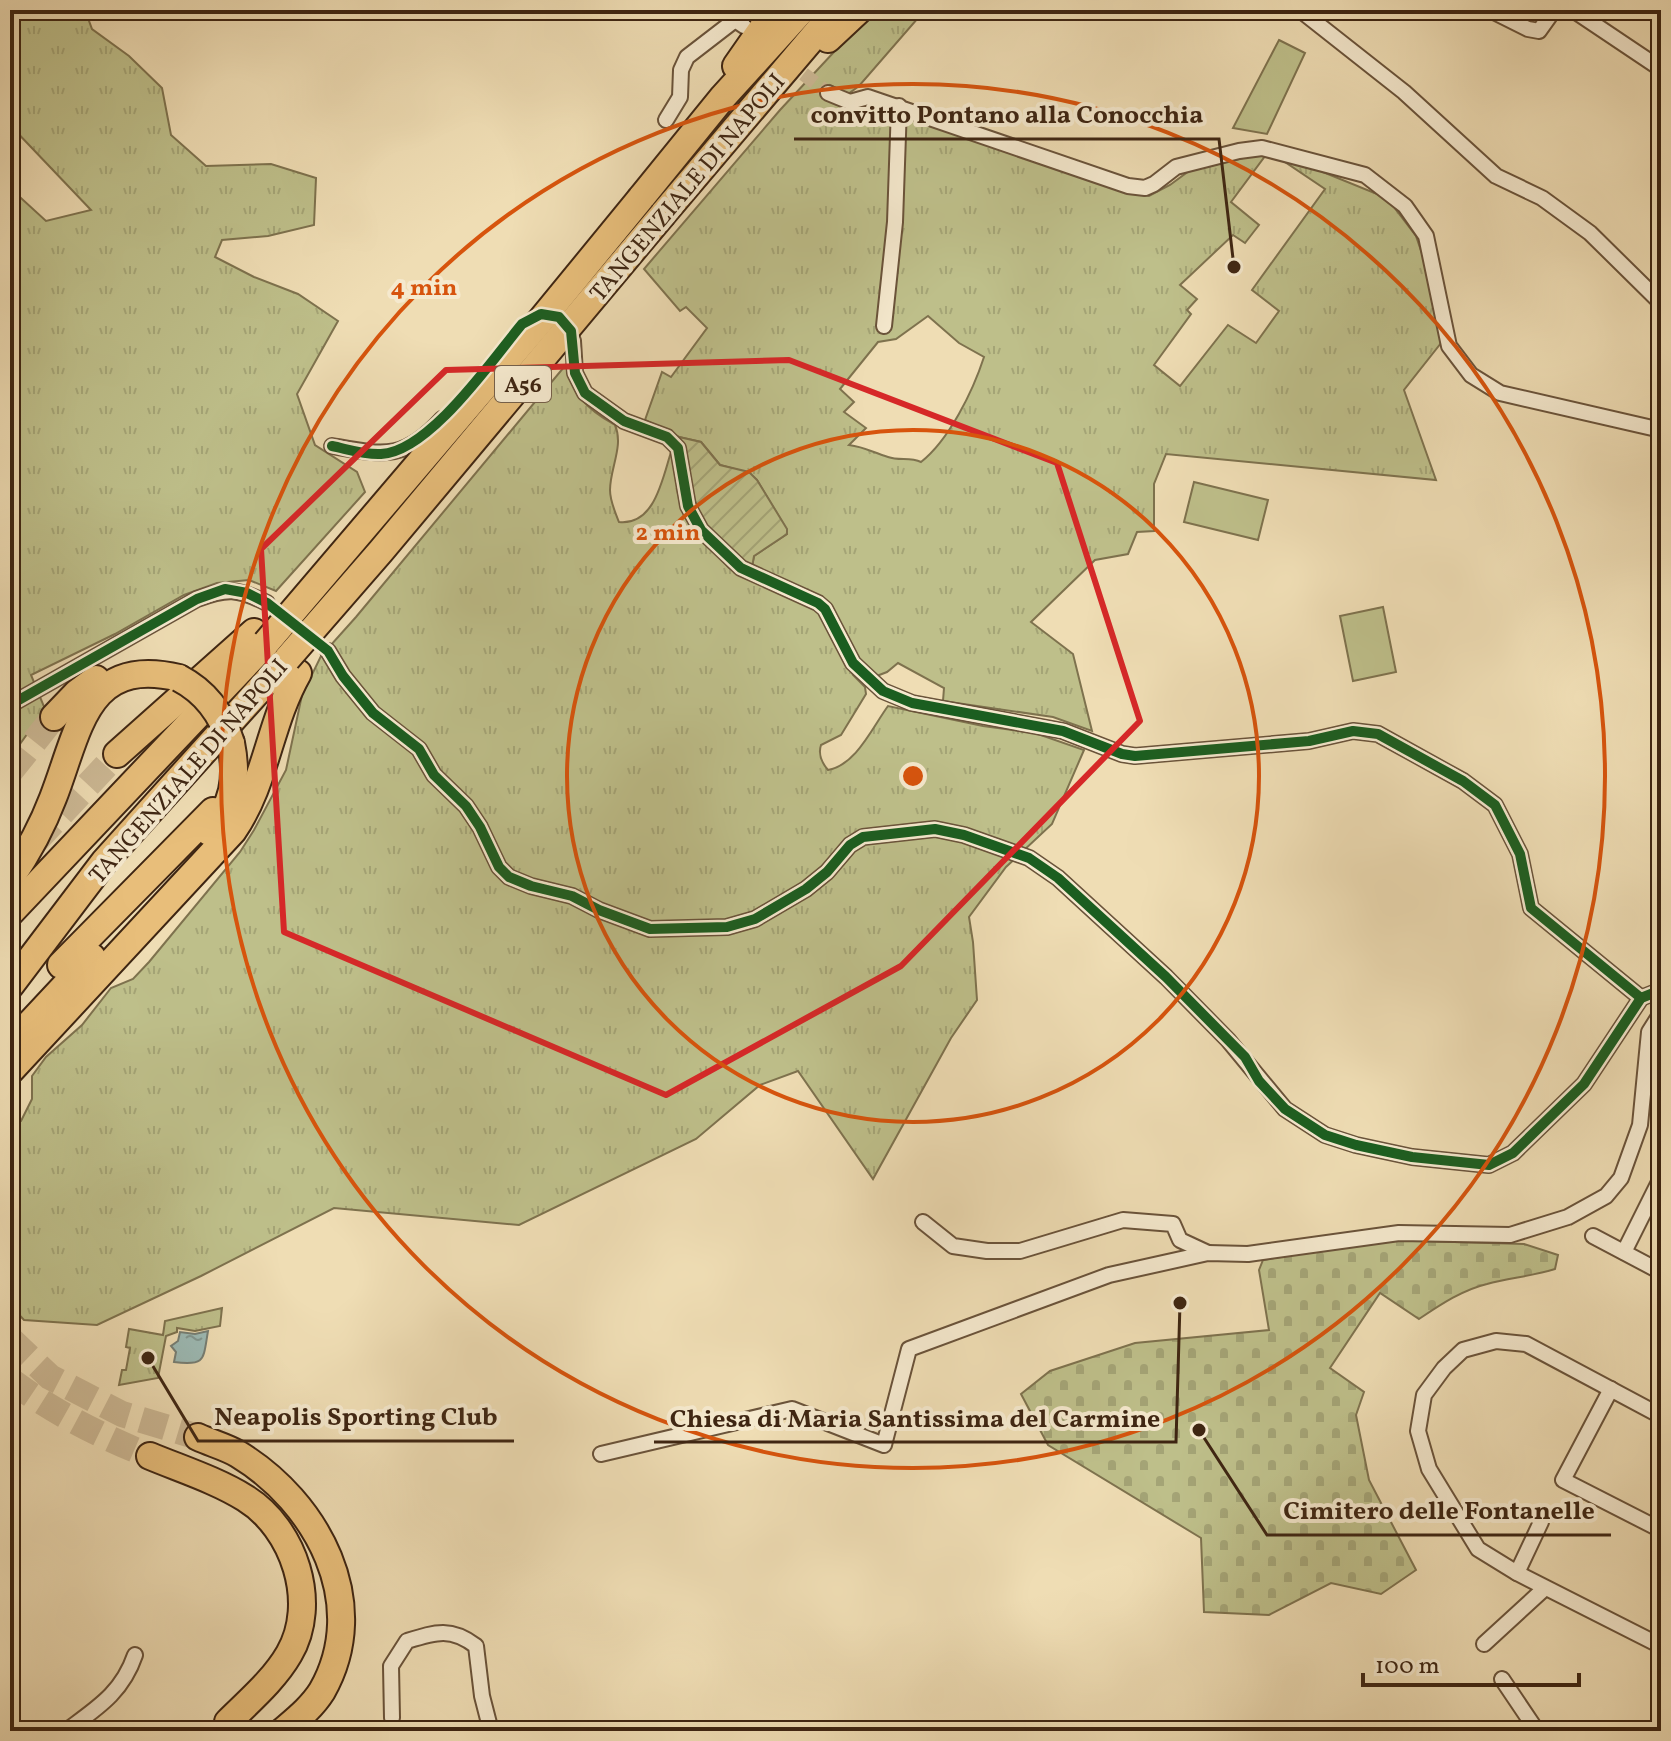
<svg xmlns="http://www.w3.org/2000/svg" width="1671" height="1741" viewBox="0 0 1671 1741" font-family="Vollkorn,serif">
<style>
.grass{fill:url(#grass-tufts);stroke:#7e724e;stroke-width:2;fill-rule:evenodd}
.cemetery{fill:url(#cemetery-stones);stroke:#7e724e;stroke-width:2}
.garden{fill:url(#garden-furrows);stroke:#7e724e;stroke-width:2}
.pitch{fill:#bebf8a;stroke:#7e724e;stroke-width:2}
.water{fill:url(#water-ripples);stroke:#767e74;stroke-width:2}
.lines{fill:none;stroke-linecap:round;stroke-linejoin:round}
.minor-tunnel{stroke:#ccb894;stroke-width:14;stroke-dasharray:14 7;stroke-linecap:butt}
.motorway-tunnel{stroke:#ccb894;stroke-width:26;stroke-dasharray:26 13;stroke-linecap:butt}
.minor-casing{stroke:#6a533a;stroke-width:18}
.motorway-casing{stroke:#3e2512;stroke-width:30}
.minor{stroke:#f5e9ce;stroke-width:14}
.motorway{stroke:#e8be7a;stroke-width:26}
.motorway-bridge-casing{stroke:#3e2512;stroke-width:30;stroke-linecap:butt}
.motorway-bridge{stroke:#e8be7a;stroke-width:26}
.cycleway-casing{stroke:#f5e9ce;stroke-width:15}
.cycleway{stroke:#1b5e20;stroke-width:10}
.marked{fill:none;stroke:#d62828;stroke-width:6;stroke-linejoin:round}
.ring{fill:none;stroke:#d7540d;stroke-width:4}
.labels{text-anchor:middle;stroke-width:8;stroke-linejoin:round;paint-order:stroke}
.shield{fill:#f5e9ce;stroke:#75604a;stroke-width:2}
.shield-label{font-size:22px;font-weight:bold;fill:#3e2512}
.street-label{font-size:24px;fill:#3e2512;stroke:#f5e9ce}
.centre{fill:#d7540d;stroke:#f5e9ce;stroke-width:4}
.ring-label{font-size:24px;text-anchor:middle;font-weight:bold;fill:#d7540d;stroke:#f5e9ce;stroke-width:8;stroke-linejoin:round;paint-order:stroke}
.leader{fill:none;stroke:#3e2512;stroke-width:3}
.callout-dot{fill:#3e2512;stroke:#f5e9ce;stroke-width:3}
.callout-label{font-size:26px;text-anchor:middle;font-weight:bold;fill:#3e2512;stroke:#f5e9ce;stroke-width:8;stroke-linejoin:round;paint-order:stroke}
</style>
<defs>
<pattern id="grass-tufts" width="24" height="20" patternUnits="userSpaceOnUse" patternTransform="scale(2)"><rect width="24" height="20" fill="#bebf8a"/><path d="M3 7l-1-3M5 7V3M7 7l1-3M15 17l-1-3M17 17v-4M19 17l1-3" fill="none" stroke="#a4a476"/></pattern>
<pattern id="cemetery-stones" width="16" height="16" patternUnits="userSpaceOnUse" patternTransform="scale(2)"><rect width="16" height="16" fill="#bebf8a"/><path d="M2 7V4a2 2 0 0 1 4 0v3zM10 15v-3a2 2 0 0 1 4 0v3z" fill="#a4a476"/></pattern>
<pattern id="garden-furrows" width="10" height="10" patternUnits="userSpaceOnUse" patternTransform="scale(2)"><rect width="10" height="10" fill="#bebf8a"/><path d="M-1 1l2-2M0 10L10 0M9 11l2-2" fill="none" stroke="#a4a476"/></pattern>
<pattern id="water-ripples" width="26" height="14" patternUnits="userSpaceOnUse" patternTransform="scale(2)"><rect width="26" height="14" fill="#9cbab5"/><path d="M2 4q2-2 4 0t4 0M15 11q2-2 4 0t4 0" fill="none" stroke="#819792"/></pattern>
</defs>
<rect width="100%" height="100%" fill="#efddb4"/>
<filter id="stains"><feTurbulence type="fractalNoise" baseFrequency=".0025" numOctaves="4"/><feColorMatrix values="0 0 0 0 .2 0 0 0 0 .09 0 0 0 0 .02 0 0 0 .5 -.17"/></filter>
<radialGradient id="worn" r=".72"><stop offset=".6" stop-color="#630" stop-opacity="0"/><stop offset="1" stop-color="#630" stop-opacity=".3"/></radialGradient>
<g class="grass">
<polygon points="10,10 85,10 92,29 129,56 162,88 171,135 206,166 271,164 316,178 314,225 268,236 222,240 215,257 254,277 298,294 338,321 297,394 315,445 357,472 365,492 276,591 249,580 217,583 184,595 115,634 31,675 45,709 10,758 10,188 46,221 91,210 10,125"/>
<path d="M873 10H925L859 86 848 94 830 85 822 95C845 114 855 104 880 106L1117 188 1149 196 1170 185 1189 171 1268 152 1231 202 1259 225 1245 243 1233 235 1180 285 1197 299 1187 310 1191 314 1154 365 1180 386 1228 325 1256 343 1279 311 1252 290 1325 189 1285 162 1286 157 1387 198 1416 236 1430 277 1441 343 1404 390 1436 480 1166 454 1154 484V531L1137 532 1128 554 1095 560 1031 622 1073 654 1092 731 1053 717 943 701 944 688 898 663 887 672 874 677 859 660 829 606 752 567 754 556 787 534V530L757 480 749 473 720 465 701 442 679 437 645 420 662 372 671 377 707 328 686 307 680 311 644 269 780 110ZM928 316 959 343 984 357C973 391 949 440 921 462 910 457 899 461 888 457 874 453 865 447 849 445L866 428 844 412 854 402 840 389 878 342 896 339Z"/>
<path d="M569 361C572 395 585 408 615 425 624 446 610 468 610 490 610 501 615 512 619 522 656 526 663 475 672 449L694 528 729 568 822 612 853 675 865 687 866 694 841 735 821 745C818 754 822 763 828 770 856 765 872 728 888 706L983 726 1035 733 1084 750 1052 824 1006 867 969 917 973 942 977 1000 951 1038 873 1179 798 1071 760 1085 696 1139 519 1225 334 1208 201 1276 97 1325 24 1320 10 1305V1126L21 1121 32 1099V1076L46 1057 82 1025 111 988 133 979 149 962 240 852 254 830 286 770 302 695 321 656 356 617Z"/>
<polygon points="222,1308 220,1326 195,1331 177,1328 177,1332 166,1336 158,1378 119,1385 122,1370 126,1370 130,1348 126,1347 129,1329 163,1335 165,1321"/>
</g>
<path class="cemetery" d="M1384 1240 1524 1244 1558 1255 1555 1269C1533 1276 1509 1278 1487 1284 1462 1290 1440 1305 1419 1319L1380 1293 1330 1368 1364 1392 1356 1415 1369 1480 1416 1570 1381 1594 1331 1583 1269 1615 1204 1612 1201 1538 1048 1445 1021 1394 1050 1371 1135 1343 1269 1330 1259 1270 1263 1260Z"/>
<path class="garden" d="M679 437 701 442 720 465 749 472 757 480 787 529V534L754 556 752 567C718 546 698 525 691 485 687 468 686 453 679 437Z"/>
<g class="pitch">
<polygon points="1279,40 1305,53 1267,134 1233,128"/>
<polygon points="1194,482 1268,500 1258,540 1184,522"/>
<polygon points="1383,607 1396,672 1353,681 1340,616"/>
</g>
<path class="water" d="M208 1331C203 1360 206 1366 174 1362L176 1352 171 1346 178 1341 180 1332 195 1334Z"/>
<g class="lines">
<g class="minor-tunnel">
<polyline points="787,61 828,93"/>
<polyline points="267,603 328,651"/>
</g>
<g class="motorway-tunnel">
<polyline points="10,772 54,717"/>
<polyline points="35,842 117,754"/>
<polyline points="10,1339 50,1377 122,1414 198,1437"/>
<path d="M10 1380C53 1412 100 1436 150 1456"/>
</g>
<g class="minor-casing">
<g id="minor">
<polyline points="1300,10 1404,92 1496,176 1542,198 1590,233 1661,303"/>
<polyline points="1490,10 1528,29 1539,31 1554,10"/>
<polyline points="1573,10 1661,69"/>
<polyline points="828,93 850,102 868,97 1128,186 1145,188 1154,184 1176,167 1239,151 1262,148 1365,175 1405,206 1426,236 1449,346 1471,375 1500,393 1661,430"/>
<polyline points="666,120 680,97 681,70 687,57 735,20 744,26"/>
<polyline points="567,326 573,341 575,373 585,393 624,421 667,437 678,448 688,506 701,530 741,568 818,603 825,609 853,663 883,691 912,703 1063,731 1122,754 1135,756 1309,741 1353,731 1378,734 1463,781 1495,805 1520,854 1531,908 1641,998"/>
<polyline points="884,326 895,222 899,106"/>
<path d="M332 446C383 455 404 461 442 419"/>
<polyline points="328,651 343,676 373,713 419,749 434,775 466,806 480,827 499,867 509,877 531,886 572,896 599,910 650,929 727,927 755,919 806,889 827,872 850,845 863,837 935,829 964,835 1029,858 1058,878 1166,977 1228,1040 1285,1109 1325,1135 1356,1145 1412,1157 1489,1165 1513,1153 1584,1084 1641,998 1661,990"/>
<path d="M10 705 197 599C227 588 237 588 267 603"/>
<polyline points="923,1222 953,1246 987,1251 1020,1251 1123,1220 1173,1224 1180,1240 1208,1253"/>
<polyline points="1593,1236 1661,1272"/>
<polyline points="1624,1252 1661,1178"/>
<polyline points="1611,1389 1563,1480 1661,1530"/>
<polyline points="1661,1416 1526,1344 1496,1341 1463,1350 1444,1368 1424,1395 1418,1431 1429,1469 1478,1549 1517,1573 1661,1646"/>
<polyline points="601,1454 792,1409 884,1445 909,1349 1109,1275 1208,1253 1248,1254 1399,1233 1510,1235 1568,1217 1606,1196 1621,1178 1640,1125 1649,1032 1661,1013"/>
<polyline points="1517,1573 1541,1522"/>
<polyline points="1484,1644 1545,1588"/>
<polyline points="1502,1679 1537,1731"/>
<path d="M392 1718 391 1666 407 1641C436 1632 451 1627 476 1646L482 1696 491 1731"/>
<path d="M66 1731C97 1708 122 1693 135 1655"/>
</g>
</g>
<g class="motorway-casing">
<g id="motorway">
<polyline points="828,39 859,10"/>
<polyline points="736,66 775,10"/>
<polyline points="641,198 723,97 802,10"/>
<polyline points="663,214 836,10"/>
<polyline points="54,717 77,693 96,679"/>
<polyline points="117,754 254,632"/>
<path d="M209 832C234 805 238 778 231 743"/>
<path d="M10 879C27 854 42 827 53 798 79 732 85 655 179 678"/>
<polyline points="10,913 266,643"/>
<polyline points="61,965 213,811"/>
<polyline points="10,986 104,862 287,659"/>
<polyline points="21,1033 92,957"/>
<path d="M10 1071 233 831C266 783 269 724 298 673"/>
<path d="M198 1437C211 1443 226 1447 238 1454 317 1502 372 1603 322 1691 312 1707 297 1719 283 1731"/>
<path d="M150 1456C181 1469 216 1480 245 1498 294 1528 319 1603 289 1654 274 1680 249 1701 228 1722"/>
</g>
</g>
<use href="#minor" class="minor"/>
<use href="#motorway" class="motorway"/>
<g class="motorway-bridge-casing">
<g id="motorway-bridge">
<polyline points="266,643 537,325 641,198"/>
<polyline points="287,659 381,551 663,214"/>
<path d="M179 678C206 692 222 714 231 743"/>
</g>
</g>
<use href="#motorway-bridge" class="motorway-bridge"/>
<g class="cycleway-casing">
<g id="cycleway">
<path d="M332 446C347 449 365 455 381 454 429 452 492 360 522 324L541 314 559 317 571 331 575 373 585 393 624 421 667 437 678 448 688 506 701 530 741 568 818 603 825 609 853 663 883 691 912 703 1063 731 1122 754 1135 756 1309 741 1353 731 1378 734 1463 781 1495 805 1520 854 1531 908 1641 998"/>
<polyline points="10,705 197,599 225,589 247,593 267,603 328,651 343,676 373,713 419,749 434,775 466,806 480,827 499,867 509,877 531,886 572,896 599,910 650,929 727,927 755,919 806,889 827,872 850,845 863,837 935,829 964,835 1029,858 1058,878 1166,977 1245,1057 1259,1081 1285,1109 1325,1135 1356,1145 1412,1157 1489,1165 1513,1153 1584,1084 1641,998 1661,990"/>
</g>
</g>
<use href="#cycleway" class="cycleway"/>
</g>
<path class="marked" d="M789 360 1057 463 1140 721 901 966 666 1095 284 932 261 549 446 370Z"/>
<g class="ring">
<circle cx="913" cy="776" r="346"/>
<circle cx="913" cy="776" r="692"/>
</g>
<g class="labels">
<rect class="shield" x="495" y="366" width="56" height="36" rx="6"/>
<g class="shield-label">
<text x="523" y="392">A56</text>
</g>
<g class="street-label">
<text transform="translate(687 187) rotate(-50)" y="8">TANGENZIALE DI NAPOLI</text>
<text transform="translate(188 771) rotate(-49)" y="8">TANGENZIALE DI NAPOLI</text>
</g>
</g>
<circle cx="913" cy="776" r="12" class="centre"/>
<g class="ring-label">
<text x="424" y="295">4 min</text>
<text x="668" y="540">2 min</text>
</g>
<path class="leader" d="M1234 267L1219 139H794M148 1358L198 1441H514M1180 1303L1176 1442H654M1199 1430L1267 1535H1611"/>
<g class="callout-dot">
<circle cx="1234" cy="267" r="8"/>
<circle cx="148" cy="1358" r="8"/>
<circle cx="1180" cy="1303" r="8"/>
<circle cx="1199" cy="1430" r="8"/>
</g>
<g class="callout-label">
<text x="1007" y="123">convitto Pontano alla Conocchia</text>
<text x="356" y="1425">Neapolis Sporting Club</text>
<text x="915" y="1427">Chiesa di Maria Santissima del Carmine</text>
<text x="1439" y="1519">Cimitero delle Fontanelle</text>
</g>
<rect width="1671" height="1741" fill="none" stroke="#efddb4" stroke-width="40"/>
<rect x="12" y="12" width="1647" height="1717" fill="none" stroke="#3e2512" stroke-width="4"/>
<rect x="20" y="20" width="1631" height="1701" fill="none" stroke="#3e2512" stroke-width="2"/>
<path d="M1363 1673v12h216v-12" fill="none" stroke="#3e2512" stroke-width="4"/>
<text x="1375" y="1673" font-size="24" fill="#3e2512" stroke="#f5e9ce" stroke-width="6" paint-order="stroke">100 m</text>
<rect width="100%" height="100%" filter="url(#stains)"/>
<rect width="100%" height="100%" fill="url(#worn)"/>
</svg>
